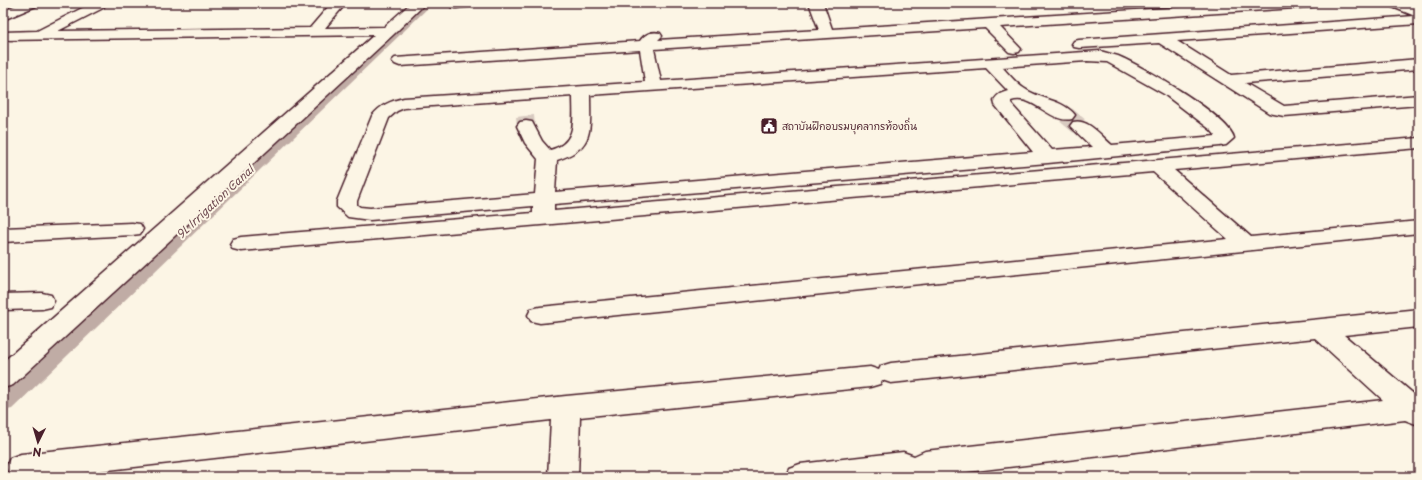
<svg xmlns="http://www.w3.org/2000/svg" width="1422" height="480" viewBox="0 0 1422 480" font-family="'Playpen Sans','Playpen Sans Thai',sans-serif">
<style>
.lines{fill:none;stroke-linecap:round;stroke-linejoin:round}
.canal{fill:#c0aca5;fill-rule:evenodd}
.minor-tunnel{stroke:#d8cac0;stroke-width:18;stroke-dasharray:18 9;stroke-linecap:butt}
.minor-casing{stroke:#4a1f2b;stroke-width:3}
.minor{fill:#fcf5e5;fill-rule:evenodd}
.labels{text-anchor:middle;stroke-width:4;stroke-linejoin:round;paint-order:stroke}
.poi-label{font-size:10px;fill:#4a1f2b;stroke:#fcf5e5;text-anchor:start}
.water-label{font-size:11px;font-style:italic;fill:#6d4950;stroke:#fcf5e5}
</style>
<rect width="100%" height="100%" fill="#fcf5e5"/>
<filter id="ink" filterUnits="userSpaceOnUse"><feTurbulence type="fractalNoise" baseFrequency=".025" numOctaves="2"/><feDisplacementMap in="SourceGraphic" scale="8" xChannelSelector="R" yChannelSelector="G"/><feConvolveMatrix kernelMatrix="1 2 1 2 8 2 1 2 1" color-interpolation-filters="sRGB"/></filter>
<g filter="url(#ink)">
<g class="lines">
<polygon class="canal" points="420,3 433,3 12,409 3,411 3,387"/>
<g class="minor-tunnel">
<polyline points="1066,115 1079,126"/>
<polyline points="525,116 526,126"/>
</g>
<g class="minor-casing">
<g id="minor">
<polygon points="20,3 38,3 36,6 3,20 3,11"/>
<polygon points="92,3 103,3 105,5 103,8 58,31 310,28 328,7 327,3 341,3 342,8 325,28 384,27 411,3 426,3 394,34 13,385 3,388 3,362 374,35 3,40 3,32 37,31"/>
<polygon points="450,3 476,3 474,6 456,8 451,7"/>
<path d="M809 3H823L832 29 1248 3H1317L1315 6 1310 7 1000 27 1021 49 1019 52 1014 53 1009 52 985 28 654 49 661 81 1100 51C1106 53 1112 54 1118 56 1140 65 1229 116 1234 138L1226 145 1220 146 1048 163 554 204V211L1419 138V148L1174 170 1251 237 1419 221V233L540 323 531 321 528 315 531 309 540 307 1228 239 1153 172 241 251 233 249 230 244 233 239 241 237 533 213V206L370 220 348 217 337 207V201L372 116C380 105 391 101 404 98L645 82 640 50 400 66 395 64 392 61 395 58 640 41C644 34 652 31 660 33L662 36 658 40 819 30ZM1087 61 1107 62 1164 94 1211 130 1216 136 1112 145C1101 136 1088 118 1073 122L1070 126 1092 147 1052 150 1011 104V101C1033 93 1050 124 1072 119L1075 115C1064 100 1039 99 1025 89 1016 84 1009 74 1002 67ZM986 68 1008 91C1001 93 998 94 994 100L995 105 1033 152 555 192 557 160C595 148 590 130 590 95ZM573 96C573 119 578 143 550 150L542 141 532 122 526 121 520 122 517 126 525 143 538 159 535 194 370 208 360 207 357 205V201L389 118 397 111 404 108Z"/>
<polygon points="1388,3 1406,3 1419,8 1419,24 1177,41 1231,75 1419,59 1419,69 1245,83 1284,106 1419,95 1419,105 1284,116 1269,113 1159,43 1079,48 1074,47 1072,44 1074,41 1079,40 1415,16 1390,6"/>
<polygon points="132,223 140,224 143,229 140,234 132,235 3,242 3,228"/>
<polygon points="42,293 51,295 54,301 51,307 42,309 3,310 3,294"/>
<polygon points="1419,309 1419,327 1344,335 1416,396 1419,396 1419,423 1416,424 1405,420 925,477 914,473 905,477 785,477 789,468 800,464 903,452 914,456 925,451 1383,400 1315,338 891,383 882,380 880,384 870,387 580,417 578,477 548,477 551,420 46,477 13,477 10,476 6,467 10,458 21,454 566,396 870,367 879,370 881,366 891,363"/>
</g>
</g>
<use href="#minor" class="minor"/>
</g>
</g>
<defs>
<g id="civic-square" transform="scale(0.9)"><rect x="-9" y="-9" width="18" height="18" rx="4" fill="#4a1f2b" stroke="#fcf5e5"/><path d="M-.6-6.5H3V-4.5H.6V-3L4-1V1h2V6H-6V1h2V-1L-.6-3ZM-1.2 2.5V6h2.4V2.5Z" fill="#fff"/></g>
</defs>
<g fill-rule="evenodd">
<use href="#civic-square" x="769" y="126"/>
</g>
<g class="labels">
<g class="poi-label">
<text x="782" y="130">สถาบันฝึกอบรมบุคลากรท้องถิ่น</text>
</g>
<g class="water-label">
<text transform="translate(215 202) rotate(-43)" y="4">9L Irrigation Canal</text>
</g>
</g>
<rect width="1422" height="480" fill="none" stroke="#fcf5e5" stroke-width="16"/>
<rect x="8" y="8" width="1406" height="464" fill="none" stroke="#4a1f2b" stroke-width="1.5" filter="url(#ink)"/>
<g transform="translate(38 442) rotate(185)" stroke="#fcf5e5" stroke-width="3" paint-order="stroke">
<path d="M0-3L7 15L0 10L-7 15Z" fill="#4a1f2b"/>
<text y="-6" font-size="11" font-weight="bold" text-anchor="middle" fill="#4a1f2b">N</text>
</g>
</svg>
